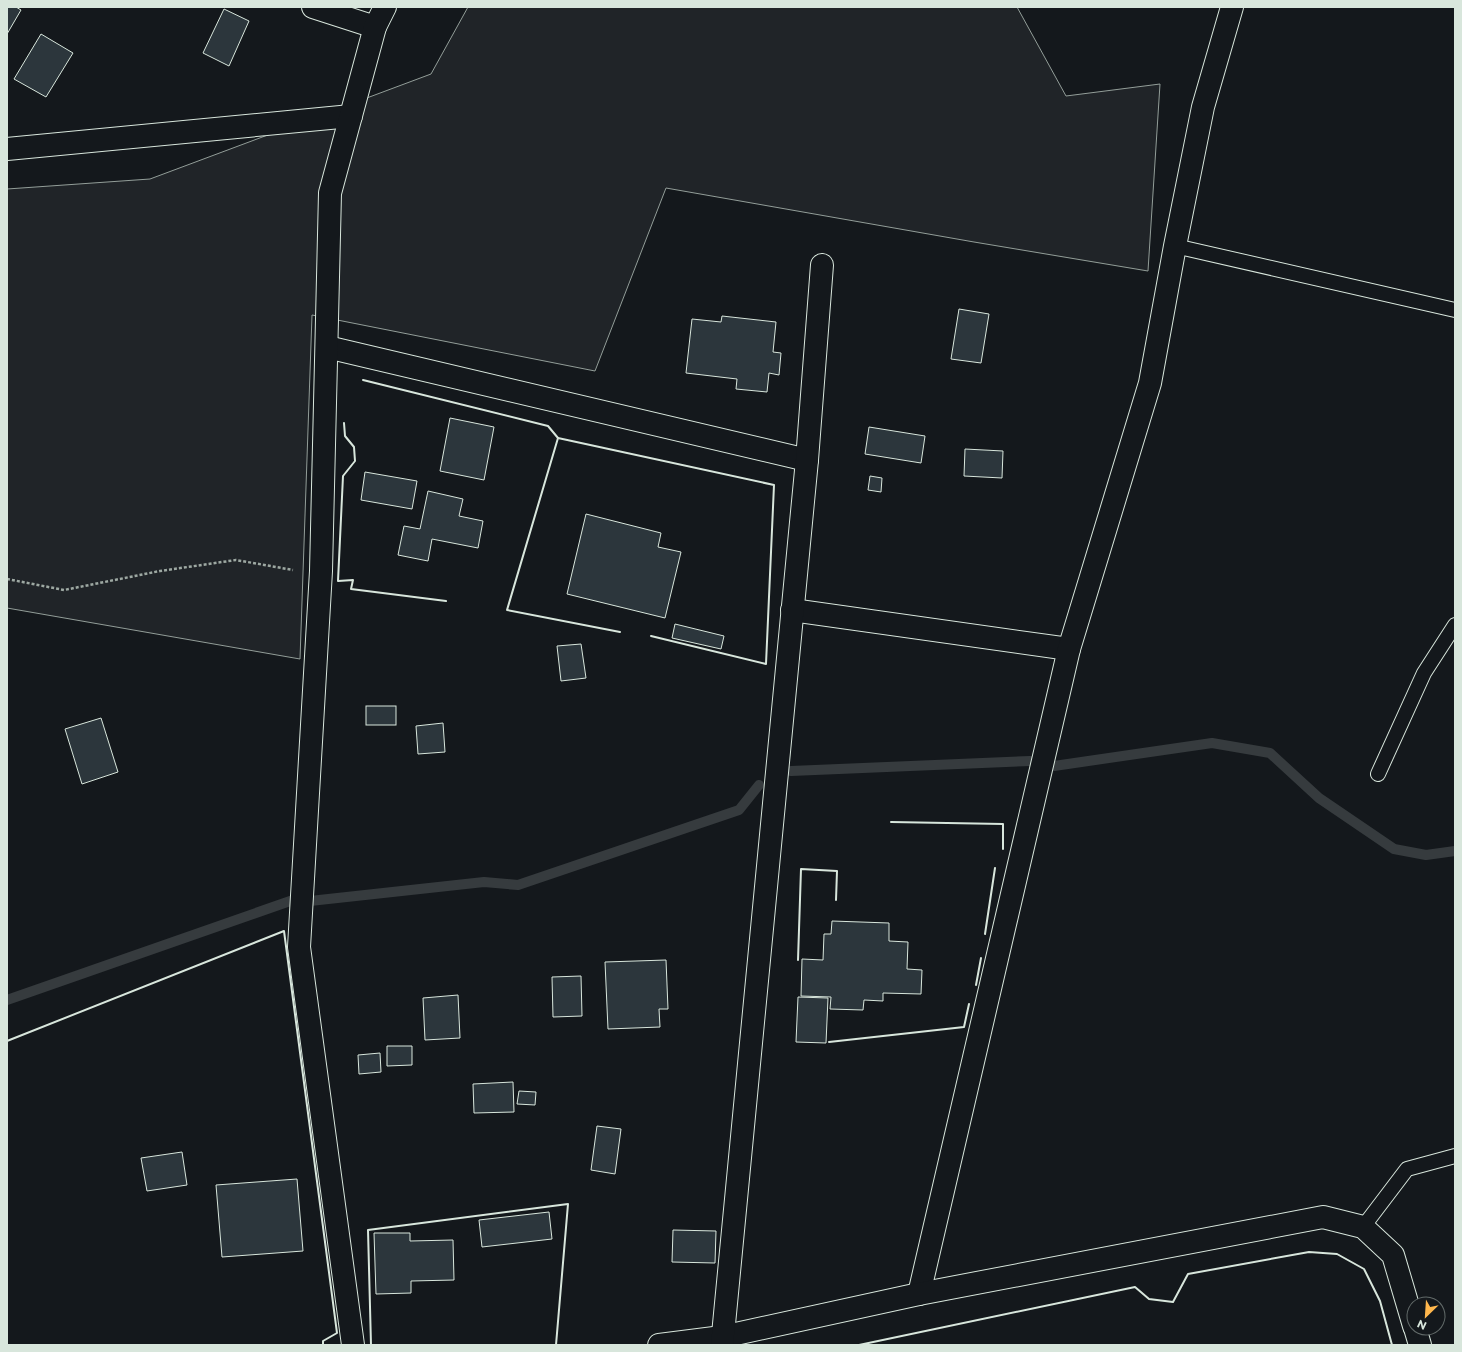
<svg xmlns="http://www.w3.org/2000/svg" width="1462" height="1352" viewBox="0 0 1462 1352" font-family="Montserrat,sans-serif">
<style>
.green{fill:#202428;stroke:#939e99}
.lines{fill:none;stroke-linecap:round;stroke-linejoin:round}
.stream{stroke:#363b3e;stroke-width:10}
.building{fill:#2c363c;stroke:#d8e6dc}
.lane-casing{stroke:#d8e6dc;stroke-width:16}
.street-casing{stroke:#d8e6dc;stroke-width:24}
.path{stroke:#9da8a2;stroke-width:2.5;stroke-dasharray:3 2;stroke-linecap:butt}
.lane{stroke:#14181c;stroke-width:14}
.street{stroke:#14181c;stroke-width:22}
.wall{stroke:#d8e6dc;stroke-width:2}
</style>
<rect width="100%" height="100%" fill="#14181c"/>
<polygon class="green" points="468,7 1017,7 1066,96 1160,84 1148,271 974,242 666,188 595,371 312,315 300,659 7,608 7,189 150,179 431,74"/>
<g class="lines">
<g class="stream">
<polyline points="1054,766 1212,743 1270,753 1319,798 1394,849 1426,855 1455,851"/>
<polyline points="791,771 1030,761"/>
<polyline points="310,901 484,882 518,885 739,810 759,785"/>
<polyline points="7,1000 293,900"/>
</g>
</g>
<g class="building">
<polygon points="7,7 16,7 21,10 7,34"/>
<polygon points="224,9 249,21 229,66 203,53"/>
<polygon points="41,34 73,53 46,97 14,79"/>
<polygon points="959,309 989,314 981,363 951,359"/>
<polygon points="722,316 776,322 773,352 781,353 779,375 769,373 767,392 736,389 737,379 686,373 692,319 721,322"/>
<polygon points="450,418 494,427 484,480 440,471"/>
<polygon points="869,427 925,436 921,463 865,454"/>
<polygon points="965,449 1003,451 1002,478 964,476"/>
<polygon points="365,472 417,481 412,509 361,500"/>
<polygon points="870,476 882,478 881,492 868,490"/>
<polygon points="428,491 463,499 459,516 483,521 478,548 432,539 428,561 398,555 404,526 420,529"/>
<polygon points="586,514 661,533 658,547 681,552 665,618 567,594"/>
<polygon points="675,624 724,636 721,649 672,638"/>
<polygon points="581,644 586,678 561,681 557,646"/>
<rect x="366" y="706" width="30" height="19"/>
<polygon points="101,718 118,772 82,784 65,729"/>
<polygon points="443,723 445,752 418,754 416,726"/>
<polygon points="832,921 889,923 889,941 908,942 907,969 922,970 921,994 883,993 883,1001 864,1000 863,1010 830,1009 831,997 801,996 802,959 823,960 824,934 831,934"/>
<polygon points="666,960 668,1009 659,1009 660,1027 608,1029 605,962"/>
<polygon points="581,976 582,1016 553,1017 552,977"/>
<polygon points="458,995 460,1038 425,1040 423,998"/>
<polygon points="798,997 828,998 826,1043 796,1042"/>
<polygon points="387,1046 412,1046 412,1065 387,1066"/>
<polygon points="380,1053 381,1072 359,1074 358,1055"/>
<polygon points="513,1082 514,1112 474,1113 473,1084"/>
<polygon points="519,1091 536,1092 535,1105 517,1104"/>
<polygon points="597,1126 621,1129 615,1174 591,1170"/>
<polygon points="182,1152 187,1185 147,1191 141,1158"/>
<polygon points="297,1179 303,1251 222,1257 216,1185"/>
<polygon points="549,1212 552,1239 482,1247 479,1220"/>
<polygon points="673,1230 716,1231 715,1263 672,1262"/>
<polygon points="374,1233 410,1233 410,1241 453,1240 454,1280 411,1281 411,1293 376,1294"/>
</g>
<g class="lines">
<g class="lane-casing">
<g id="lane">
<polyline points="1175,246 1455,310"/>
<polyline points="1378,774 1424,673 1455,625"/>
<polyline points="1363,1227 1407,1169 1455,1156"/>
</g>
</g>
<g class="street-casing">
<g id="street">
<polyline points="313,7 375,27"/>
<polyline points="7,149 351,116"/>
<polyline points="327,347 807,460"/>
<polyline points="792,610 1069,649"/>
<polyline points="919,1294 1069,649 1150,383 1175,246 1203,107 1232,7"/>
<polyline points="1415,1328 1420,1345"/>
<polyline points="353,1345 299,947 321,571 330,193 375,27 385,7"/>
<polyline points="659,1345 722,1337 919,1294 1323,1217 1363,1227 1393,1255 1414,1326"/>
<polyline points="722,1345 807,460 822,265"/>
</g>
</g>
<polyline class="path" points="7,579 64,590 160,571 236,560 293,570"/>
<use href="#lane" class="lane"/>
<use href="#street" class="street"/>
<g class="wall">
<polyline points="363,380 548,426 558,438"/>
<polyline points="344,423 345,436 354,447 355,461 343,476 338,581 353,580 351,589 446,601"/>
<polyline points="620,632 507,610 558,438 774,485 766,664 651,636"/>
<polyline points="891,822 1003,824 1003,849"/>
<polyline points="985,934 995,868"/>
<polyline points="798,960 801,869 837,871 836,900"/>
<polyline points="976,985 981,958"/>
<polyline points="7,1041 284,931 337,1333 323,1341 323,1345"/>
<polyline points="829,1042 964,1027 969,1004"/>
<polyline points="371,1345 368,1230 568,1204 556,1345"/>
<polyline points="859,1345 1135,1287 1149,1299 1173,1302 1188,1274 1309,1252 1337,1254 1364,1269 1380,1301 1392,1345"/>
</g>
</g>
<rect width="1462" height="1352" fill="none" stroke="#d8e6dc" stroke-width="16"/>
<g transform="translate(1426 1316) rotate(205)"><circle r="19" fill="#14181c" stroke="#626a69"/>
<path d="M0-3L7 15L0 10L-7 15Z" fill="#ffb74d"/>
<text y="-6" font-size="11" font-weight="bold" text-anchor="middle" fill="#d8e6dc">N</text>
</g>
</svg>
